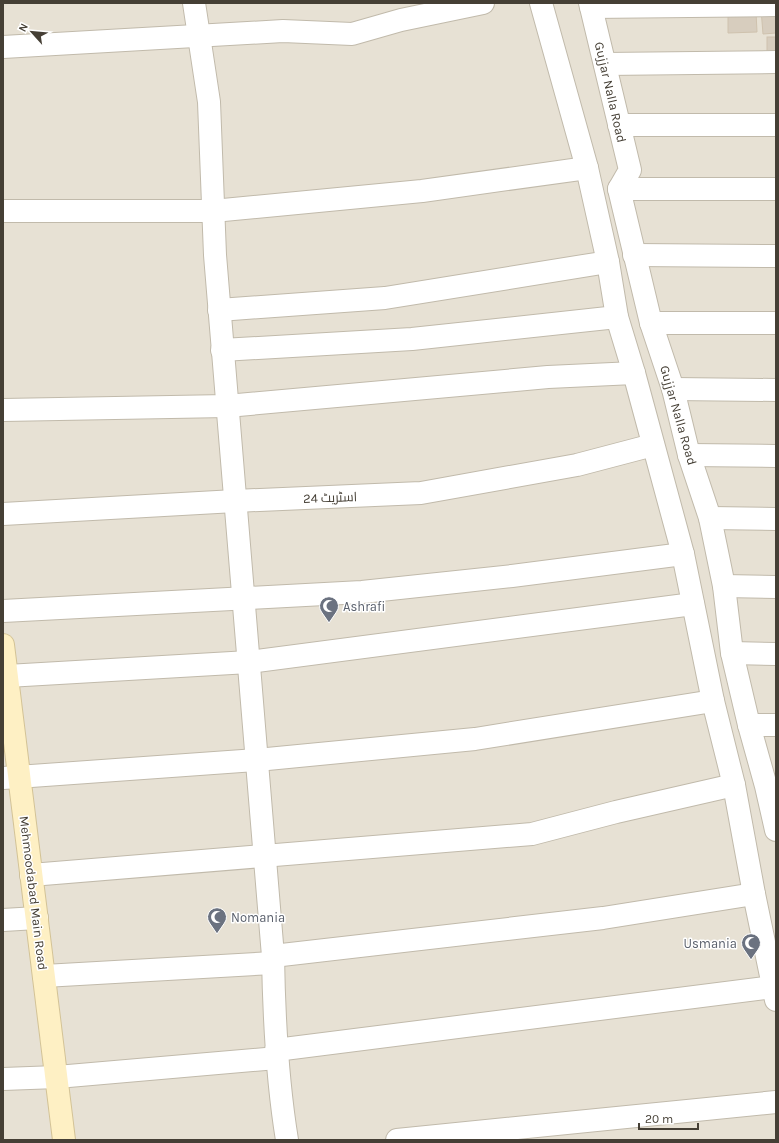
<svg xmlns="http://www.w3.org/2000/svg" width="779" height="1143" viewBox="0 0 779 1143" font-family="Karla,Cairo,sans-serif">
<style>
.residential{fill:#e7e1d4}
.building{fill:#d7cdbe;stroke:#cfc2ae}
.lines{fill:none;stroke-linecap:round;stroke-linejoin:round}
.minor-casing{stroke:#c1baab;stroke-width:24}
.tertiary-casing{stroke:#c1baab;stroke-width:24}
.secondary-casing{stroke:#d3c396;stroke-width:24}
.minor{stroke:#fff;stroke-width:22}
.tertiary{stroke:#fff;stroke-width:22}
.secondary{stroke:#fef0c4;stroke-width:22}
.labels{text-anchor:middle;stroke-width:3;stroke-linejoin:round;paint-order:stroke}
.street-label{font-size:13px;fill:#453f35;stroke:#fff}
.worship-label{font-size:13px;fill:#5b616d;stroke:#fff;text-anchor:start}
</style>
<rect width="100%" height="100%" fill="#f3efe6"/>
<rect class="residential" x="3" y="3" width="773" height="1137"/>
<g class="building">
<polygon points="761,9 776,9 776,33 763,34"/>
<polygon points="756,12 757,32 728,33 728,13"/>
<rect x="767" y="37" width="9" height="21"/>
</g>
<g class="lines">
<g class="minor-casing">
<g id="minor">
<path d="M194 3 209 102 215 255 273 956C274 1018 277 1079 287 1140"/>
<polyline points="591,7 776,5"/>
<polyline points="3,47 283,31 352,34 401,20 483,3"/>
<polyline points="605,64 776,62"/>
<polyline points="619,125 776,125"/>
<polyline points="619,189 776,189"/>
<polyline points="3,211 213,211 422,191 587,168"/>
<polyline points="634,255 776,256"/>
<polyline points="219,310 385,298 608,262"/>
<polyline points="651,323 776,323"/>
<polyline points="222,350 412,339 617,317"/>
<polyline points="673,389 776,390"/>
<polyline points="3,410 227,406 548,377 634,373"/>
<polyline points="689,455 776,456"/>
<polyline points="3,514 235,501 421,493 577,465 653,445"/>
<polyline points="710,518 776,519"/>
<polyline points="724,586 776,587"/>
<polyline points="3,611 362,592 512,576 683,554"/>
<polyline points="732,653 776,654"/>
<polyline points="7,676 249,662 693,604"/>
<polyline points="749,725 776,725"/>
<polyline points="3,778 257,760 475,739 713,701"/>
<polyline points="31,875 532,834 616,812 734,785"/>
<polyline points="3,920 37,918"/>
<polyline points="273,956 603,918 754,894"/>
<polyline points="44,976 273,963"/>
<polyline points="276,1050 773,987"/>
<polyline points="3,1079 57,1077 277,1058"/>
<polyline points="397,1140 776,1102"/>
</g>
</g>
<g class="tertiary-casing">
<g id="tertiary">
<polyline points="541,3 587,168 608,262 617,317 634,373 683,554 713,701 734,785 754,894 776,1000"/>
<polyline points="590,3 630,170 619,189 651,323 673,389 689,455 710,518 724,586 732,653 749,725 766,786 776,830"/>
</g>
</g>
<g class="secondary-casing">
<polyline id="secondary" points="3,645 64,1140"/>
</g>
<use href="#minor" class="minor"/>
<use href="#tertiary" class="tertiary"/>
<use href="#secondary" class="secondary"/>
</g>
<defs>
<g id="mosque-pin" transform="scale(1)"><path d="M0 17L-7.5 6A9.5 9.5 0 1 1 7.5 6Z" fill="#6b7280" stroke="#fff"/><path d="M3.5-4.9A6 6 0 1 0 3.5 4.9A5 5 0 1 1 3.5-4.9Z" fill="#fff"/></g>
</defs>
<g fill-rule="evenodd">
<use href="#mosque-pin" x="329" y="606"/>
<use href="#mosque-pin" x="217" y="917"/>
<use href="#mosque-pin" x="751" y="943"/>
</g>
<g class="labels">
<g class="street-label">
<text transform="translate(611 92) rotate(77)" y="5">Gujjar Nalla Road</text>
<text transform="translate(679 415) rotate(74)" y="5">Gujjar Nalla Road</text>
<text transform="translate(330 497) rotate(-2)" y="5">اسٹریٹ 24</text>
<text transform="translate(34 893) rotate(83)" y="5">Mehmoodabad Main Road</text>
</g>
<g class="worship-label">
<text x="343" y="611">Ashrafi</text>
<text x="231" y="922">Nomania</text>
<text x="737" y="948" text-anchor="end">Usmania</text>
</g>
</g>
<rect width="779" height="1143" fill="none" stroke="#453f35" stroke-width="8"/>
<g transform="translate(32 32) rotate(297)" stroke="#ffffff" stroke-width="3" paint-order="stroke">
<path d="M0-3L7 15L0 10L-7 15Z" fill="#453f35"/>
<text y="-6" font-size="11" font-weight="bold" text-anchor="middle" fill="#453f35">N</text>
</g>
<path d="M639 1123v6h59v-6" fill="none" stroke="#453f35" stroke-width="2"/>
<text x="645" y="1123" font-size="12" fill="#453f35" stroke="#ffffff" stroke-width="3" paint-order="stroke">20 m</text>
</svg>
